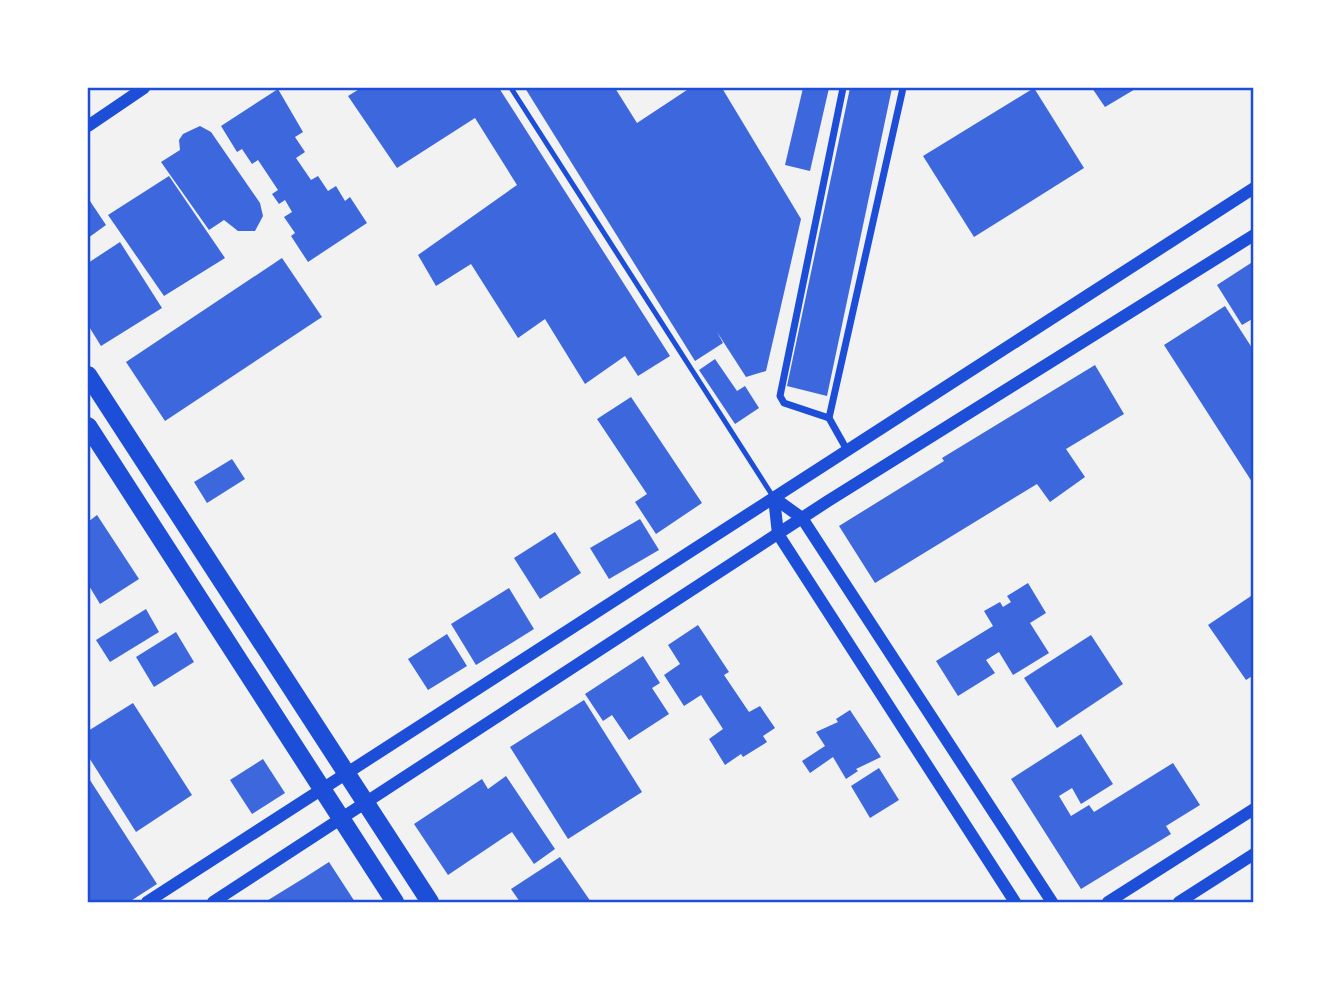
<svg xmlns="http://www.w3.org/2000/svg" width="1341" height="990" viewBox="0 0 1341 990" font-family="Overpass,sans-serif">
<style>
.building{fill:#3d67dc}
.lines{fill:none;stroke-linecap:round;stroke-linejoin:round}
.service{stroke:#1d4ed8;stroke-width:5}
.minor{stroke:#1d4ed8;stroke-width:7}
.tertiary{stroke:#1d4ed8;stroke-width:12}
.primary{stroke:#1d4ed8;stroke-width:18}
.neatline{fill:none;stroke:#1d4ed8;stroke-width:2.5}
</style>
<rect width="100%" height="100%" fill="#f2f2f2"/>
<g class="building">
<polygon points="361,88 499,88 670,356 638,376 625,356 585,384 545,319 518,338 471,264 436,286 418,255 517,185 475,118 397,168 348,96"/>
<polygon points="525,88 615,88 637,123 690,88 722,88 801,219 766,371 746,377 717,332 723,343 695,361"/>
<polygon points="803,88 829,88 810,171 785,165"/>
<polygon points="850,88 892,88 827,396 787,386"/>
<polygon points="1034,88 1084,168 974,237 923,156"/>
<polygon points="1092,88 1137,88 1105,107"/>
<polygon points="278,89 303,132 295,137 305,152 296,158 311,180 318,176 328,191 336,186 345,201 350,197 367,223 308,262 291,236 295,233 284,217 292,212 285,200 279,204 272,194 278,190 258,160 252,164 242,149 237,152 221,126"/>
<polygon points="200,126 211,132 260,203 263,216 255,231 238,231 224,220 209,230 161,162 180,150 179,140 183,134"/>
<polygon points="169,176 225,258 164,296 108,215"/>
<polygon points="88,198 106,225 88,238"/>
<polygon points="120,242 162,308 101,346 88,325 88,263"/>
<polygon points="282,258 322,317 165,421 126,362"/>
<polygon points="1251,263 1254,318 1242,325 1217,285"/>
<polygon points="1225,306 1254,351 1254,485 1164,345"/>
<polygon points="715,359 737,391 745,386 759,408 735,424 699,370"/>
<polygon points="1095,365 1124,414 1066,449 1085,477 1050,502 1037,484 875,583 839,526 944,461 942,458"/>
<polygon points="631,397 702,503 656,534 635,502 647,494 597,419"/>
<polygon points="232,459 245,479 207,503 194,482"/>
<polygon points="97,515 139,579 100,604 88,584 88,522"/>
<polygon points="640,519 659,550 609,579 590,548"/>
<polygon points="555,532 581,573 540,599 514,558"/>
<polygon points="1028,583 1046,613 1030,623 1049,653 1013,675 999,652 986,660 995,673 958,696 936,661 993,626 984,611 1000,602 1003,607 1011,602 1007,596"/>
<polygon points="509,588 534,629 476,665 451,624"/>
<polygon points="1251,596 1254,600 1254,675 1246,680 1208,625"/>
<polygon points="146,609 159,632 110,662 96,640"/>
<polygon points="698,625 729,672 724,675 749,712 760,706 775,728 763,736 767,742 743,757 741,754 725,765 709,739 723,729 701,695 684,706 664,675 680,664 668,645"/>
<polygon points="176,632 194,662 154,687 136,657"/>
<polygon points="447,634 467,666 428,690 408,659"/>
<polygon points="1091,635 1123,684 1057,728 1024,678"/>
<polygon points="643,656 660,683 652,688 669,714 629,740 612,715 603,721 585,694"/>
<polygon points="584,700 642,792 568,839 510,747"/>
<polygon points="133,703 192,795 136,832 88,756 88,731"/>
<polygon points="850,710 881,757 856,769 858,771 846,779 833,757 810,773 802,761 825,746 816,732 838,722 836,719"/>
<polygon points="1081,734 1113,784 1081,804 1072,788 1059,796 1071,816 1089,805 1094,812 1173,763 1200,805 1166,826 1171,834 1081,889 1011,779"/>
<polygon points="263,759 285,793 252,814 230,780"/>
<polygon points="879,768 899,800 870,818 851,786"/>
<polygon points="506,776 555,849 534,864 512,832 448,875 414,824 482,779 488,789"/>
<polygon points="88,777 157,884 129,902 88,901"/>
<polygon points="560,857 591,902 520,902 511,889"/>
<polygon points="329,862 355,902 265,902 304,878"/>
</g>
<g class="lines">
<polyline class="service" points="511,88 774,498"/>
<g class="minor">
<polyline points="829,418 784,403 780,396 843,88"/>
<polyline points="847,450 829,418 903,88"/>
</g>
<g class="tertiary">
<polyline points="88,126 144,88"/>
<polyline points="774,498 802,518 1052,902"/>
<polyline points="774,498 778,534 1015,902"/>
<polyline points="147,902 1254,188"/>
<polyline points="213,902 828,501 1254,235"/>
<polyline points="1108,902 1254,809"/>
<polyline points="1179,902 1254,854"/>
</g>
<g class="primary">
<polyline points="88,375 430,902"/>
<polyline points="88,426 395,902"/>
</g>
</g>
<rect width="1341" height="990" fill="none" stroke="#ffffff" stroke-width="178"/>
<rect x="89" y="89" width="1163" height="812" class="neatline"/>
</svg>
